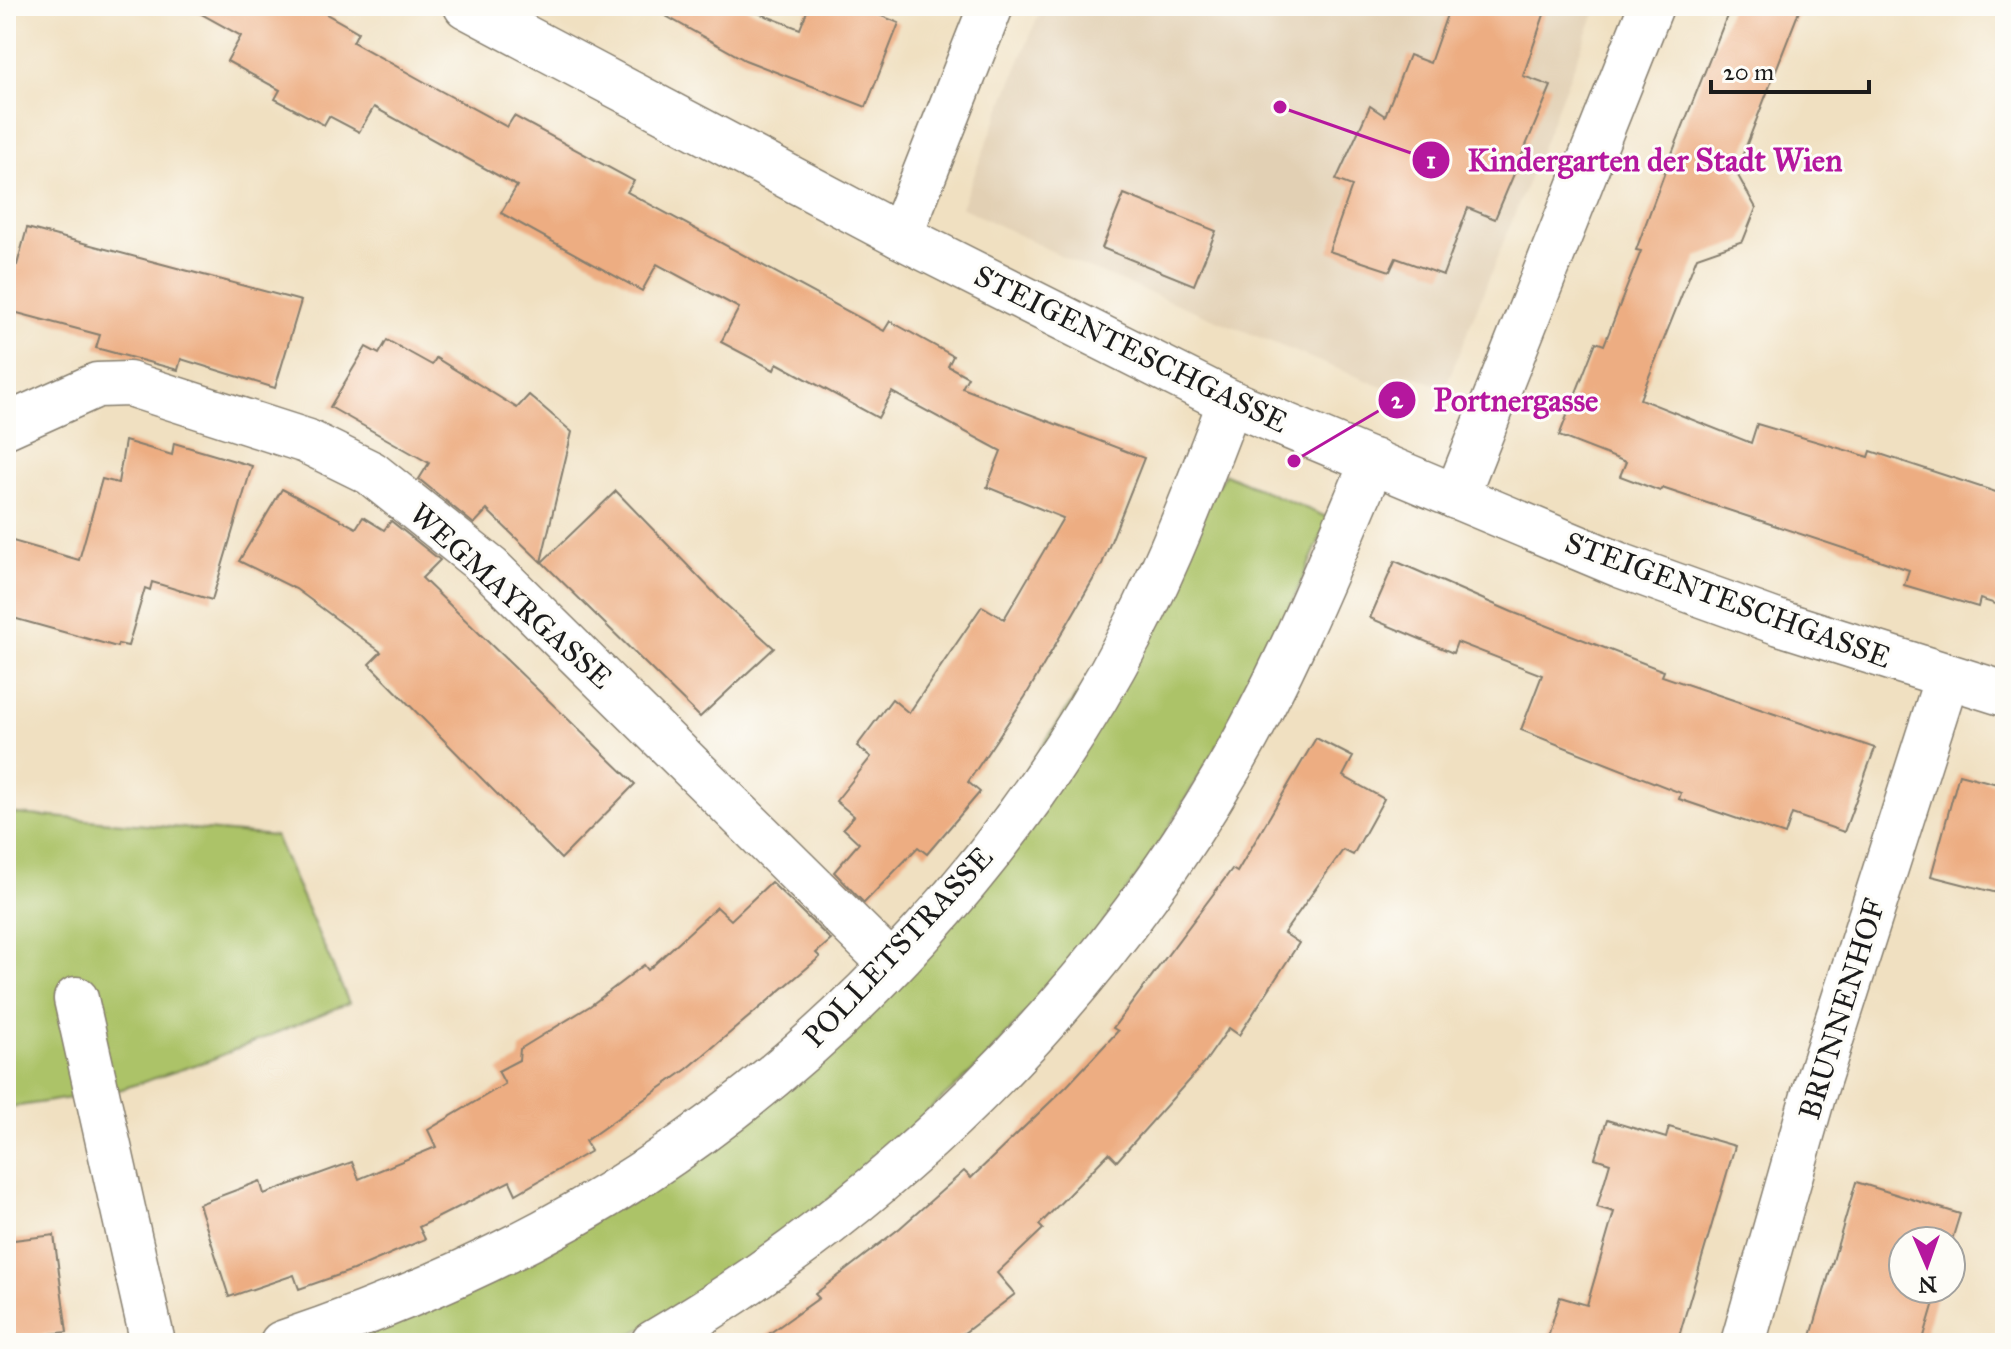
<svg xmlns="http://www.w3.org/2000/svg" width="2011" height="1349" viewBox="0 0 2011 1349" font-family="'IM FELL Great Primer',serif">
<style>
.built{fill:#e2d0b4}
.green{fill:#acc368;stroke:#647042;stroke-width:2}
.building{fill:#edad82}
.lines{fill:none;stroke-linecap:round;stroke-linejoin:round}
.minor-casing{stroke:#867e6e;stroke-width:47}
.minor{stroke:#fff;stroke-width:44}
.labels{text-anchor:middle;stroke-width:6;stroke-linejoin:round;paint-order:stroke}
.street-label{font-size:30px;fill:#1c1c1c;stroke:#fdfcf7}
.leader{fill:none;stroke:#b5179e;stroke-width:3}
.callout-dot{fill:#b5179e;stroke:#fdfcf7;stroke-width:3}
.mark-label{font-size:24px;text-anchor:middle;font-weight:bold;fill:#fff}
.callout-label{font-size:32px;text-anchor:middle;font-weight:bold;fill:#b5179e;stroke:#fdfcf7;stroke-width:6;stroke-linejoin:round;paint-order:stroke}
</style>
<rect width="100%" height="100%" fill="#fdfcf7"/>
<filter id="ink" filterUnits="userSpaceOnUse"><feTurbulence type="fractalNoise" baseFrequency=".0125" numOctaves="2"/><feDisplacementMap in="SourceGraphic" scale="16" xChannelSelector="R" yChannelSelector="G"/><feConvolveMatrix kernelMatrix="1 2 1 2 8 2 1 2 1" color-interpolation-filters="sRGB"/></filter>
<filter id="wash" filterUnits="userSpaceOnUse"><feTurbulence type="fractalNoise" baseFrequency=".006" numOctaves="4" result="noise"/><feDisplacementMap in="SourceGraphic" scale="32" xChannelSelector="R" yChannelSelector="G"/><feGaussianBlur stdDeviation="1.8" result="paint"/><feColorMatrix in="noise" values="0 0 0 0 0 0 0 0 0 0 0 0 0 0 0 0 0 1.4 0 .05"/><feComposite in="paint" operator="in"/></filter>
<g filter="url(#wash)">
<rect width="100%" height="100%" fill="#f0e0c1"/>
<polygon class="built" points="1042,6 1598,6 1445,388 1408,374 1400,394 1078,264 961,207"/>
<g class="green">
<polygon points="1225,474 1329,518 1265,665 1153,854 1093,937 982,1063 813,1214 679,1307 616,1343 338,1343 855,1025"/>
<polygon points="6,813 275,836 349,1003 210,1060 116,1091 6,1108"/>
</g>
<g id="blocks">
<g class="building">
<polygon points="187,6 312,6 358,32 353,42 439,90 507,127 514,116 634,181 627,192 884,331 890,321 953,356 948,366 968,377 962,388 1144,458 1102,564 1025,697 968,782 980,792 927,854 918,847 864,903 834,872 859,843 843,828 854,816 836,801 871,757 857,746 892,699 909,713 982,606 1004,619 1063,518 987,487 1001,451 892,392 878,418 777,363 774,370 721,342 739,308 657,264 642,291 501,213 517,186 374,107 359,132 329,116 324,125 275,99 280,90 227,61 241,36"/>
<polygon points="648,6 740,6 800,29 809,6 857,6 899,23 866,107 745,60"/>
<polygon points="1450,6 1547,6 1523,76 1551,86 1495,219 1468,208 1443,275 1396,258 1390,271 1329,251 1352,186 1336,180 1370,106 1385,116 1409,55 1430,63"/>
<polygon points="1731,6 1801,6 1736,172 1756,208 1743,241 1697,257 1640,399 1751,443 1757,424 1869,457 1871,451 2005,495 2005,607 1980,599 1978,607 1904,585 1909,570 1662,488 1660,491 1620,476 1626,462 1559,436 1596,342 1604,345 1641,251 1636,250 1669,161"/>
<polygon points="1124,194 1216,231 1194,285 1102,248"/>
<polygon points="27,228 301,301 275,388 181,359 178,370 96,348 100,335 6,310 6,262 17,265"/>
<polygon points="387,340 432,365 436,358 517,408 529,395 572,432 541,562 487,510 474,524 419,479 429,463 330,407 366,347 379,354"/>
<polygon points="125,441 172,455 174,443 252,466 212,600 152,582 150,590 145,588 128,646 118,644 117,647 6,616 6,539 79,560 102,479 118,483"/>
<polygon points="282,489 356,528 363,517 384,530 391,521 440,560 422,578 635,784 561,859 369,664 381,652 296,589 239,561"/>
<polygon points="616,491 721,600 774,648 700,717 542,562"/>
<polygon points="1395,561 1512,612 1664,671 1662,676 1875,748 1844,832 1792,814 1785,835 1679,799 1681,793 1521,730 1542,675 1457,642 1453,653 1370,618"/>
<polygon points="1316,738 1353,757 1343,776 1384,799 1353,855 1343,850 1284,933 1299,943 1239,1035 1229,1028 1205,1062 1117,1161 1109,1153 1039,1225 1043,1229 997,1273 1015,1294 951,1343 756,1343 819,1298 815,1294 900,1228 964,1171 971,1178 1067,1086 1118,1031 1113,1028 1232,869 1237,872"/>
<polygon points="1959,774 2005,786 2005,895 1931,876"/>
<polygon points="771,882 831,940 816,953 820,957 687,1069 585,1141 591,1151 516,1194 510,1181 419,1227 425,1239 353,1270 299,1289 294,1275 229,1297 199,1204 260,1181 264,1194 352,1162 359,1179 436,1147 428,1130 505,1084 498,1071 519,1060 520,1049 590,1006 644,965 648,970 717,907 731,920"/>
<polygon points="1607,1120 1666,1138 1669,1127 1735,1146 1677,1343 1546,1343 1560,1297 1587,1305 1614,1212 1597,1207 1610,1163 1595,1158"/>
<polygon points="1856,1182 1960,1214 1951,1243 1903,1241 1903,1289 1938,1289 1922,1343 1809,1343"/>
<polygon points="54,1235 67,1332 6,1339 6,1241"/>
</g>
</g>
</g>
<g filter="url(#ink)">
<use href="#blocks" fill-opacity="0" stroke="#867e6e" stroke-width="2"/>
<g class="lines">
<g class="minor-casing">
<g id="minor">
<polyline points="466,6 900,236 1230,402 1622,566 1780,623 2005,694"/>
<polyline points="900,236 991,6"/>
<polyline points="6,426 97,385 129,384 306,441 371,473 490,568 891,964"/>
<polyline points="1456,497 1651,6"/>
<polyline points="76,999 153,1343"/>
<path d="M282 1343C407 1301 530 1247 641 1174 843 1042 1020 848 1132 633 1171 558 1200 481 1230 402"/>
<path d="M653 1343C886 1206 1090 1007 1226 773 1285 674 1328 566 1373 461"/>
<polyline points="1743,1343 1813,1096 1947,677"/>
</g>
</g>
<use href="#minor" class="minor"/>
</g>
</g>
<g class="labels">
<g class="street-label">
<text transform="translate(1131 349) rotate(26)" y="10">STEIGENTESCHGASSE</text>
<text transform="translate(511 596) rotate(42)" y="10">WEGMAYRGASSE</text>
<text transform="translate(1728 600) rotate(20)" y="10">STEIGENTESCHGASSE</text>
<text transform="translate(898 947) rotate(-47)" y="10">POLLETSTRASSE</text>
<text transform="translate(1842 1009) rotate(-73)" y="10">BRUNNENHOF</text>
</g>
</g>
<path class="leader" d="M1280 107L1431 160M1294 461L1397 400"/>
<g class="callout-dot">
<circle cx="1280" cy="107" r="8"/>
<circle cx="1294" cy="461" r="8"/>
<circle cx="1431" cy="160" r="20"/>
<circle cx="1397" cy="400" r="20"/>
</g>
<g class="mark-label">
<text x="1431" y="168">1</text>
<text x="1397" y="408">2</text>
</g>
<g class="callout-label">
<text x="1655" y="171">Kindergarten der Stadt Wien</text>
<text x="1516" y="411">Portnergasse</text>
</g>
<rect width="2011" height="1349" fill="none" stroke="#fdfcf7" stroke-width="32"/>
<g transform="translate(1927 1265) rotate(178)"><circle r="38" fill="#fdfcf7" stroke="#a3a29f" stroke-width="2"/>
<path d="M0-6L14 30L0 20L-14 30Z" fill="#b5179e"/>
<text y="-12" font-size="22" font-weight="bold" text-anchor="middle" fill="#1c1c1c">N</text>
</g>
<path d="M1711 80v12h158v-12" fill="none" stroke="#1c1c1c" stroke-width="4"/>
<text x="1723" y="80" font-size="24" fill="#1c1c1c" stroke="#fdfcf7" stroke-width="6" paint-order="stroke">20 m</text>
</svg>
